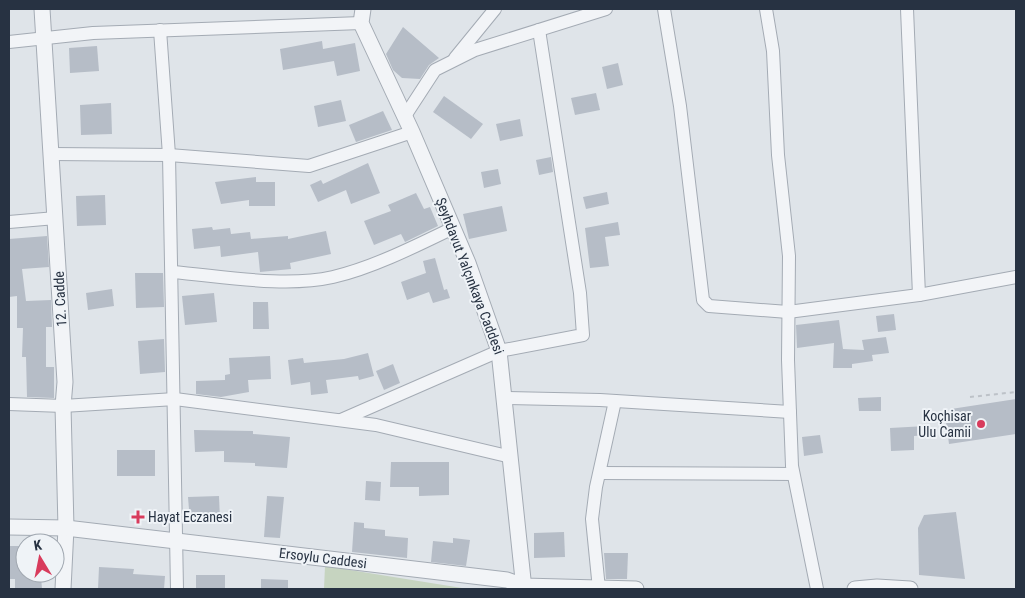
<svg xmlns="http://www.w3.org/2000/svg" width="1025" height="598" viewBox="0 0 1025 598" font-family="'Roboto Condensed',sans-serif">
<style>
.green{fill:#c6d4c0}
.building{fill:#b6bdc7}
.lines{fill:none;stroke-linecap:round;stroke-linejoin:round}
.minor-casing{stroke:#a4abb4;stroke-width:14}
.tertiary-casing{stroke:#a4abb4;stroke-width:17}
.path{stroke:#bdc2c8;stroke-width:2;stroke-dasharray:4 4;stroke-linecap:butt}
.minor{stroke:#f2f4f7;stroke-width:12}
.tertiary{stroke:#f2f4f7;stroke-width:15}
.poi-dot{fill:#d83b5c;stroke:#eff3f7;stroke-width:2}
.labels{text-anchor:middle;stroke-width:4;stroke-linejoin:round;paint-order:stroke}
.street-label{font-size:14px;fill:#273242;stroke:#eff3f7}
.poi-label{font-size:14px;fill:#273242;stroke:#eff3f7;text-anchor:end}
</style>
<rect width="100%" height="100%" fill="#dfe4e9"/>
<polygon class="green" points="325,566 462,588 462,589 324,589"/>
<g class="building">
<polygon points="403,27 439,58 429,65 420,79 402,78 393,70 386,54"/>
<polygon points="322,41 323,49 355,43 360,71 337,76 334,61 283,70 280,49"/>
<polygon points="97,46 99,71 70,73 69,48"/>
<polygon points="618,63 623,85 607,89 602,67"/>
<polygon points="596,93 600,110 575,115 571,98"/>
<polygon points="444,96 483,124 471,139 433,112"/>
<polygon points="341,100 346,121 318,127 314,106"/>
<polygon points="111,103 112,134 81,135 80,105"/>
<polygon points="383,111 392,130 356,142 349,125"/>
<polygon points="520,119 523,136 500,141 496,124"/>
<polygon points="551,157 553,172 539,175 536,160"/>
<polygon points="368,163 380,193 351,204 346,190 318,202 310,185 321,180 323,184"/>
<polygon points="498,169 501,184 484,188 481,172"/>
<polygon points="256,177 256,182 275,182 275,206 249,206 249,200 221,204 215,182"/>
<polygon points="607,192 609,204 586,209 583,197"/>
<polygon points="416,193 424,209 430,207 438,226 405,242 401,234 374,245 364,221 391,211 388,205"/>
<polygon points="105,195 106,225 77,226 76,196"/>
<polygon points="502,206 507,231 469,239 463,214"/>
<polygon points="618,222 620,235 605,237 609,266 590,268 585,228"/>
<polygon points="212,227 213,230 230,228 231,234 250,232 251,239 288,236 288,239 326,231 331,254 290,263 291,269 260,272 258,252 221,257 220,246 194,249 192,229"/>
<polygon points="47,236 49,267 22,269 26,301 51,300 52,327 46,327 46,367 54,367 54,398 27,397 26,357 22,357 23,328 17,328 17,296 9,297 9,239"/>
<polygon points="435,258 444,290 447,289 450,298 433,303 429,292 407,300 401,282 426,273 423,261"/>
<polygon points="135,273 163,273 164,307 136,308"/>
<polygon points="112,289 114,306 88,310 86,293"/>
<polygon points="214,293 217,322 185,325 182,296"/>
<polygon points="253,302 268,302 269,329 253,329"/>
<polygon points="894,314 896,330 878,332 876,316"/>
<polygon points="839,320 843,349 864,350 862,340 886,337 889,353 872,355 873,361 852,364 852,368 833,368 834,343 797,348 796,325"/>
<polygon points="164,339 165,372 140,374 138,341"/>
<polygon points="368,353 374,376 359,380 358,376 326,380 328,393 311,395 310,382 291,385 288,360 303,358 304,363 344,359"/>
<polygon points="270,356 271,379 248,380 249,392 221,397 196,394 196,381 225,380 225,375 230,374 229,358"/>
<polygon points="393,364 400,383 384,390 376,371"/>
<polygon points="881,397 881,411 859,411 858,398"/>
<polygon points="1016,399 1016,434 949,444 945,415 952,413 951,409"/>
<polygon points="926,426 927,435 914,436 914,450 891,451 890,428"/>
<polygon points="194,430 253,431 253,434 290,437 287,468 255,466 255,463 224,462 224,451 195,452"/>
<polygon points="820,435 823,453 804,456 802,437"/>
<rect x="117" y="450" width="38" height="26"/>
<polygon points="391,462 449,462 449,495 419,496 419,487 390,487"/>
<polygon points="366,481 381,482 380,501 365,500"/>
<polygon points="219,496 220,520 190,522 188,497"/>
<polygon points="267,496 284,497 280,538 264,537"/>
<polygon points="956,512 965,579 919,575 918,528 924,515"/>
<polygon points="354,522 364,523 364,528 385,530 385,536 408,538 407,558 352,552"/>
<polygon points="564,532 565,557 534,558 534,533"/>
<polygon points="453,538 470,540 466,566 431,562 433,541 453,543"/>
<polygon points="9,546 25,546 25,577 41,576 42,589 15,589 15,579 9,579"/>
<polygon points="604,553 628,553 627,579 606,579"/>
<polygon points="99,567 134,569 133,574 165,576 164,589 98,589"/>
<rect x="196" y="575" width="29" height="14"/>
<polygon points="261,579 288,580 288,589 261,589"/>
</g>
<g class="lines">
<g class="minor-casing">
<g id="minor">
<polyline points="664,9 680,106 703,300 709,306 788,312 919,295 1016,277"/>
<polyline points="766,9 773,51 778,155 789,256 788,360 792,466 817,589"/>
<polyline points="907,9 919,295"/>
<polyline points="160,30 169,155 177,589"/>
<polyline points="9,42 93,33 361,23"/>
<polyline points="455,58 495,9"/>
<polyline points="405,116 435,70 475,50 606,9"/>
<polyline points="52,154 169,155 309,166 412,132"/>
<polyline points="9,222 56,218"/>
<path d="M172 272C222 276 284 288 333 277 372 268 416 246 453 228"/>
<polyline points="505,398 600,400 790,412"/>
<polyline points="9,404 63,406 175,399 376,425 511,457"/>
<polyline points="341,420 499,351 583,335 580,293 539,30"/>
<polyline points="600,473 793,474"/>
<polyline points="599,589 592,519 596,487 615,401"/>
</g>
</g>
<g class="tertiary-casing">
<g id="tertiary">
<polyline points="42,9 65,382 63,406 66,528 63,589"/>
<polyline points="363,9 361,23 412,132 468,263 499,351 524,589"/>
<polyline points="9,527 66,528 507,580 524,586 636,589"/>
<polyline points="855,589 877,587 910,589"/>
</g>
</g>
<polyline class="path" points="970,397 1016,392"/>
<use href="#minor" class="minor"/>
<use href="#tertiary" class="tertiary"/>
</g>
<g class="poi-dot">
<circle cx="981" cy="424" r="5"/>
<path d="M135.5 509.5h5v5h5v5h-5v5h-5v-5h-5v-5h5z"/>
</g>
<g class="labels">
<g class="street-label">
<text transform="translate(470 276) rotate(69)" y="5">Şeyhdavut Yalçınkaya Caddesi</text>
<text transform="translate(60 299) rotate(-93)" y="5">12. Cadde</text>
<text transform="translate(323 558) rotate(7)" y="5">Ersoylu Caddesi</text>
</g>
<g class="poi-label">
<text x="971" y="421">Koçhisar<tspan x="971" dy="16">Ulu Camii</tspan></text>
<text x="148" y="522" text-anchor="start">Hayat Eczanesi</text>
</g>
</g>
<rect width="1025" height="598" fill="none" stroke="#273242" stroke-width="20"/>
<g transform="translate(40 558) rotate(350)"><circle r="24" fill="#eff3f7" stroke="#9fa6af"/>
<path d="M0-4L9 19L0 12L-9 19Z" fill="#d83b5c"/>
<text y="-8" font-size="14" font-weight="bold" text-anchor="middle" fill="#273242">K</text>
</g>
</svg>
